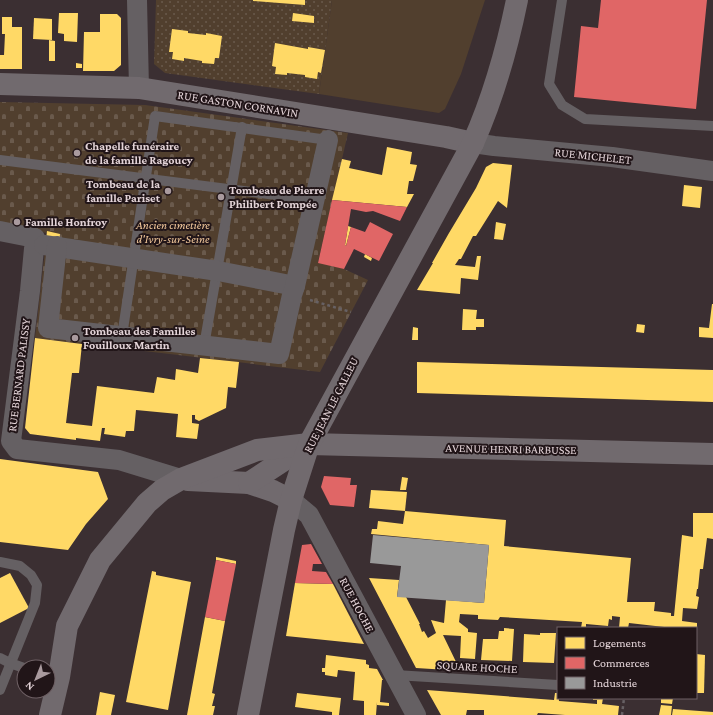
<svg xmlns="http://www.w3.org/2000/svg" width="713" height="715" viewBox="0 0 713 715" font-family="'Crimson Pro',serif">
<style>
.cemetery{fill:url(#cemetery-stones)}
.park{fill:#513f2e}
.garden{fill:url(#garden-dots)}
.homes{fill:#ffd966}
.shops{fill:#e06666}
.industry{fill:#999}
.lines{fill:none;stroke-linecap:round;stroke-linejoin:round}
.path{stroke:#676164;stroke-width:2.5;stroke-dasharray:3 3;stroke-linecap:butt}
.lane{stroke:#656063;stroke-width:10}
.street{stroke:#656063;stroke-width:20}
.secondary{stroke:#716a6e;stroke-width:22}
.poi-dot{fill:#a99a9e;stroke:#211518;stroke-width:1.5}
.labels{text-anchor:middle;stroke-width:4;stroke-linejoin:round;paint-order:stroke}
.street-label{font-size:12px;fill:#e4d4d8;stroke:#211518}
.poi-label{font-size:12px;font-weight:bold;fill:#e4d4d8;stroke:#211518;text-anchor:start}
.park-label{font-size:12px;font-style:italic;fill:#f3c99c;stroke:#211518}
</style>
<defs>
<pattern id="cemetery-stones" width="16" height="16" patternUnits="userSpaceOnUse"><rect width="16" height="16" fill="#513f2e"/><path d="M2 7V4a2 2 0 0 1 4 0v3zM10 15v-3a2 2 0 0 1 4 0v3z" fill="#6a5a4c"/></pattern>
<pattern id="garden-dots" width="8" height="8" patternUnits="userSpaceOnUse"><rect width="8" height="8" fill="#513f2e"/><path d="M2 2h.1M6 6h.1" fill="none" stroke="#6a5a4c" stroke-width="1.8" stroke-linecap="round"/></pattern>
</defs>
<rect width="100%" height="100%" fill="#3b2f32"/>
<polygon class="cemetery" points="0,102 145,105 348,133 318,262 344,269 368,280 320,372 35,338 47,233 0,223"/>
<polygon class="park" points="332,0 485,0 461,74 445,109 439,113 319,94"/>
<polygon class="garden" points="156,0 332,0 319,94 165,73 154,64"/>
<g class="homes">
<polygon points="253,0 305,0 305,5 253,1"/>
<polygon points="59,13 78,13 77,42 64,41 64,34 58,33"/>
<polygon points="293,13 314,16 314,23 292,21"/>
<polygon points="100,14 117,14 121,18 121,65 114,71 83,71 84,32 100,32"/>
<polygon points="2,17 12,17 12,27 22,27 22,69 0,69 0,55 4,55 5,34 2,34"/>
<polygon points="34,18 52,19 52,40 33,39"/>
<polygon points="172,29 188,31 188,33 206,35 206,33 222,36 219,58 215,58 214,64 202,63 202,61 184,58 184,61 172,59 173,52 169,52"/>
<polygon points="49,40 55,41 55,61 49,61"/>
<polygon points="275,43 308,49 308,47 325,50 321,73 318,72 317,79 305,77 305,75 287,73 287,75 275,74 276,67 272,66"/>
<polygon points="76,63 82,64 82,68 76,68"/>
<polygon points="387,147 412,152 410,164 417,165 413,181 409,181 407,194 414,194 407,207 332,200 342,159 351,161 349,168 382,175"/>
<polygon points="493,163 512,165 507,208 498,201 476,236 473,236 461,259 459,259 455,265 475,267 477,256 481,256 478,280 461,278 460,294 417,290 433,263 432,263 449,233 476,188 486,167"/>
<polygon points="684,185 702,187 700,208 682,206"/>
<polygon points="496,222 506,224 503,240 494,239"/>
<polygon points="348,226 351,227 346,246 345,245"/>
<polygon points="47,231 60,234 59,242 46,240"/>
<polygon points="365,254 372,258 371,261 364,257"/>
<polygon points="712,304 713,304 713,338 699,337 699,327 709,328"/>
<polygon points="463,309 477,310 476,319 484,319 484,327 476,327 476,330 462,330"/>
<polygon points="637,324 645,325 644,333 636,332"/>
<polygon points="413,327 418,328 418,340 412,340"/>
<polygon points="35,338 82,344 79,373 72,373 66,423 92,426 97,386 154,393 157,377 175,380 176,369 198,373 200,358 239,362 236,388 228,387 226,408 199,421 195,419 195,415 192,415 192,423 199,424 197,439 176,437 178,414 136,410 134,431 126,431 125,437 104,434 105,428 102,428 100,441 76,438 76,440 30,434 25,428"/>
<polygon points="417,362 713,370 713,402 417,393"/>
<polygon points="0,459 98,472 108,499 86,524 68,550 0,542"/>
<polygon points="402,477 408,478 406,490 400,490"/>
<polygon points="371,490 407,492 405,511 369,508"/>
<polygon points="405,511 506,520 504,546 631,558 627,602 655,602 654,611 671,613 671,616 674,616 682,535 693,537 693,513 713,513 713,539 707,538 703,569 700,569 698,589 697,589 696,596 699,597 697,609 683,608 682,621 697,623 697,628 673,628 629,623 628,628 619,628 620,617 612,616 612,620 609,619 608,626 586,624 586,628 581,628 582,622 500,617 498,620 478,619 478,615 460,614 459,622 468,629 468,632 477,633 475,659 460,658 461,636 443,635 459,668 464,671 416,668 369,578 399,580 397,597 406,597 420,624 419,624 422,632 424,631 428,638 436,633 431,620 444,623 446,600 484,603 489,545 371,534 372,529 377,529 378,521 403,524"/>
<polygon points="216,557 236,561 236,564 216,560"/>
<polygon points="152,571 156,572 156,575 191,582 168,710 126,702"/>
<polygon points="10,573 29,608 0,623 0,578"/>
<polygon points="295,583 333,584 364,644 286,636"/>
<polygon points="205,617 225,621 212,693 215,694 212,706 215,706 213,715 187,715"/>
<polygon points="504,628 514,629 512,661 481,660 483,639 498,639 499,631 504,631"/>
<polygon points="540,633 556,633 554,663 523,662 524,634 540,635"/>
<polygon points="696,654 705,655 704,693 696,693"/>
<polygon points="326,655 366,660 366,664 369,665 369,668 377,669 383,680 382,680 380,702 389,703 389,706 377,705 377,702 376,715 364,715 364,701 353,700 355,672 338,670 337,677 325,675 325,672 322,672 322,668 325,668"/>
<polygon points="427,690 554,700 555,693 558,693 559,701 597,704 597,700 593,700 593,698 603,698 602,704 619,706 618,715 565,715 538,713 537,715 484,715 484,710 467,710 466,715 441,715"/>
<polygon points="100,692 115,695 111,715 96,715"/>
<polygon points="297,693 341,698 339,715 332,715 332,712 295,707"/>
<polygon points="661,698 673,698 672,704 661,703"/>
<polygon points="661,705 672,706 671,715 659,715"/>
<polygon points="673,709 713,712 713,715 672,715"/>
</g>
<g class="shops">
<polygon points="601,0 707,0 696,109 574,97 581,26 598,28"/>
<polygon points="332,200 407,207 400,221 373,211 366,212 351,209 345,245 346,246 351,227 365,232 370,222 393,234 379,261 354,249 344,269 318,263"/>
<polygon points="324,476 351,478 350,485 357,485 354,507 330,505 321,487"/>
<polygon points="311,544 322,564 313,564 312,571 326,572 333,584 295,583 302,545"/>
<polygon points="216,560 236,564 225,621 205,617"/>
</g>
<polygon class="industry" points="373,535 489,545 484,603 397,597 401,566 370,563"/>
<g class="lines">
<g class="path">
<polyline points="310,300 351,312"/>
<polyline points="622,715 624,698"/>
</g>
<g class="lane">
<polyline points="562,0 549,84 562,105 585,119 713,126"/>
<polyline points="0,160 315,200"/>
<polyline points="122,336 155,116 328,140"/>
<polyline points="204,346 242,127"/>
<polyline points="0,562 20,566 31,575 37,585 35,603 0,690"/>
<polyline points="0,658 10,663 24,668"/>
<polyline points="395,675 558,685"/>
</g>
<g class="street">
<polyline points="137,0 139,88"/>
<polyline points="473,143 494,146 612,157 713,171"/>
<polyline points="0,231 35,238 30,291 11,441 17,449 119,460 181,479"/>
<polyline points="44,245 218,271 295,286"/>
<polyline points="57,246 48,328 279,354 292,295 295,286 328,140"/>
<polyline points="291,500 309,515 416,715"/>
</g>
<g class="secondary">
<polyline points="0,84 139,88 446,137 473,143"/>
<polyline points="188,480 249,483 273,491 291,500"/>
<polyline points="249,483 304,447"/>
<polyline points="50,715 59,677 67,626 100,560 147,503 162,490 181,479 257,450 309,444 713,454"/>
<path d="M248 715 284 530 291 500 309 444 473 143C493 98 507 49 517 0"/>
</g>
</g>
<g class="poi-dot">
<circle cx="77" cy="153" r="4"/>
<circle cx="168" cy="191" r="4"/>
<circle cx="221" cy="197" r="4"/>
<circle cx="17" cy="222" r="4"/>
<circle cx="75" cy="338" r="4"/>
</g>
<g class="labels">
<g class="street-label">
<text transform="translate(238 104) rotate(9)" y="4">RUE GASTON CORNAVIN</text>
<text transform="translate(593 156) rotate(6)" y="4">RUE MICHELET</text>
<text transform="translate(19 375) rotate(-83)" y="4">RUE BERNARD PALISSY</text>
<text transform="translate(331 405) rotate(-63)" y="4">RUE JEAN LE GALLEU</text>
<text transform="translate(511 449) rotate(1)" y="4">AVENUE HENRI BARBUSSE</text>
<text transform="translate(357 605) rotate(62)" y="4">RUE HOCHE</text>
<text transform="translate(477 667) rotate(3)" y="4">SQUARE HOCHE</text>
</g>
<g class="poi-label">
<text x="85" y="150">Chapelle funéraire<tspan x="85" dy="14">de la famille Ragoucy</tspan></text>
<text x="160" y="188" text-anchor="end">Tombeau de la<tspan x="160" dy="14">famille Pariset</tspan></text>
<text x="229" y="194">Tombeau de Pierre<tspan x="229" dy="14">Philibert Pompée</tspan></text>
<text x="25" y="226">Famille Honfroy</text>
<text x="83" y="335">Tombeau des Familles<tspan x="83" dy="14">Fouilloux Martin</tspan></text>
</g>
<g class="park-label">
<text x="173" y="229">Ancien cimetière<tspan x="173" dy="14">d'Ivry-sur-Seine</tspan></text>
</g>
</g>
<rect x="557" y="627" width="140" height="72" fill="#211518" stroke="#6f6165"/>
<rect x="565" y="637" width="20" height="12" fill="#ffd966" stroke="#6f6165"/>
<text x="593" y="647" font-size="12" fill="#e4d4d8">Logements</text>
<rect x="565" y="657" width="20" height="12" fill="#e06666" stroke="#6f6165"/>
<text x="593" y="667" font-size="12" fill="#e4d4d8">Commerces</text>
<rect x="565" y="677" width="20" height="12" fill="#999999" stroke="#6f6165"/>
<text x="593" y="687" font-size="12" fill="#e4d4d8">Industrie</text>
<g transform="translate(36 679) rotate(223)"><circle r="19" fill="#211518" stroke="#6f6165"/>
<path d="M0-3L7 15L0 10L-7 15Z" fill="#a99a9e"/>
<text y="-6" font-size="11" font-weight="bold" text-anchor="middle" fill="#e4d4d8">N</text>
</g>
</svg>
